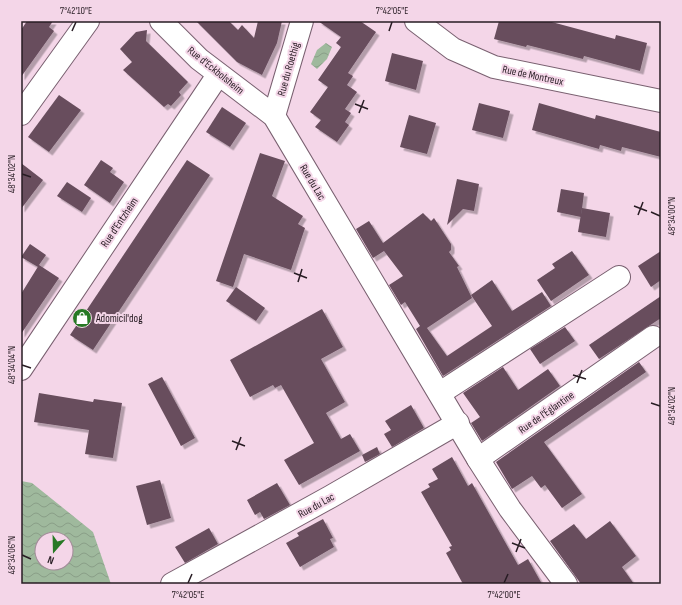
<svg xmlns="http://www.w3.org/2000/svg" width="682" height="605" viewBox="0 0 682 605" font-family="'Sofia Sans Condensed',sans-serif">
<style>
.water{fill:url(#water-waves);fill-rule:evenodd}
.building{fill:#674e5d;filter:url(#shadow)}
.lines{fill:none;stroke-linecap:round;stroke-linejoin:round}
.minor-casing{stroke:#796070;stroke-width:24}
.minor{stroke:#fff;stroke-width:22}
.ticks{fill:none;stroke:#271c23;stroke-width:1.5}
.labels{text-anchor:middle;stroke-width:4;stroke-linejoin:round;paint-order:stroke}
.street-label{font-size:11px;fill:#271c23;stroke:#f4d6e8}
.poi-label{font-size:11px;fill:#271c23;stroke:#f4d6e8;text-anchor:start}
.neatline{fill:none;stroke:#271c23;stroke-width:1.5}
.ticks-label{font-size:10px;text-anchor:middle;fill:#271c23}
</style>
<defs>
<pattern id="water-waves" width="16" height="10" patternUnits="userSpaceOnUse"><rect width="16" height="10" fill="#9fb99d"/><path d="M0 5q4-4 8 0t8 0" fill="none" stroke="#899e87"/></pattern>
<filter id="shadow"><feDropShadow dx="3.5" dy="3.5" stdDeviation="0" flood-color="#0004"/></filter>
</defs>
<rect width="100%" height="100%" fill="#f4d6e8"/>
<g class="water">
<polygon points="326,43 332,47 327,59 317,69 311,64 317,50"/>
<path d="M21 481 32 483 93 532 111 584H21ZM42 539H66V563H42Z"/>
</g>
<g class="building">
<polygon points="27,21 53,21 49,27 54,31 21,77 21,30"/>
<polygon points="196,21 229,21 238,30 242,25 254,38 258,21 282,21 277,43 262,75 237,62"/>
<polygon points="318,21 360,21 376,32 348,73 353,76 347,85 357,92 345,109 351,113 345,122 349,125 337,142 315,127 321,120 310,112 328,87 318,80 341,47 336,43 341,37"/>
<polygon points="499,21 548,21 615,39 616,35 647,43 640,71 584,56 583,59 527,45 526,47 494,39"/>
<polygon points="147,30 146,41 188,82 179,92 181,95 171,106 168,104 164,107 123,70 132,62 120,49 136,32"/>
<polygon points="392,53 423,61 416,90 385,81"/>
<polygon points="59,95 81,110 49,152 28,137"/>
<polygon points="479,103 510,111 503,138 472,130"/>
<polygon points="539,103 595,119 596,115 661,132 661,157 622,147 621,151 600,145 599,149 532,130"/>
<polygon points="222,107 246,123 230,147 206,132"/>
<polygon points="409,115 436,123 427,154 400,147"/>
<polygon points="260,153 285,161 272,196 303,216 298,224 305,228 291,270 244,254 233,287 216,281"/>
<polygon points="101,160 113,168 110,172 124,182 110,203 84,185"/>
<polygon points="187,160 210,175 93,350 70,335"/>
<polygon points="21,163 43,180 21,209"/>
<polygon points="457,179 479,184 474,211 463,209 447,225"/>
<polygon points="67,182 91,198 82,212 57,196"/>
<polygon points="561,189 584,193 581,217 557,212"/>
<polygon points="582,208 610,213 606,237 578,232"/>
<polygon points="423,213 431,221 434,218 451,244 451,250 449,252 459,266 457,267 472,298 427,328 447,356 492,326 471,295 492,280 512,311 542,292 551,306 443,376 416,329 420,326 405,302 401,305 389,285 403,276 384,251 373,258 356,229 369,221 383,243"/>
<polygon points="30,244 46,255 39,265 59,278 21,334 21,294 39,265 38,267 21,257"/>
<polygon points="572,251 589,275 551,301 537,280 555,268 552,264"/>
<polygon points="661,251 661,280 651,287 638,266"/>
<polygon points="236,287 265,308 256,321 226,301"/>
<polygon points="661,296 661,318 599,359 589,345"/>
<polygon points="322,309 343,347 321,359 345,402 326,413 341,439 350,434 360,451 299,485 284,460 314,443 281,385 275,388 273,385 250,397 230,360"/>
<polygon points="565,327 575,341 540,364 530,349"/>
<polygon points="639,362 646,372 544,442 582,494 562,508 545,485 541,488 532,476 512,489 496,462"/>
<polygon points="503,367 518,390 548,369 560,386 482,441 471,423 480,417 463,393"/>
<polygon points="162,377 195,438 181,446 148,384"/>
<polygon points="39,393 93,402 94,399 122,403 113,458 85,454 89,430 34,422"/>
<polygon points="411,405 424,428 392,447 384,434 391,430 385,421"/>
<polygon points="377,447 380,454 365,462 362,455"/>
<polygon points="452,457 468,486 472,483 518,565 528,559 542,584 463,584 446,553 451,550 449,547 452,546 421,492 430,487 428,484 438,479 432,469"/>
<polygon points="160,480 171,518 147,525 136,486"/>
<polygon points="277,483 290,505 264,519 260,512 255,515 247,500"/>
<polygon points="323,519 333,538 330,539 334,547 300,567 286,543 299,536 297,533"/>
<polygon points="610,521 636,556 622,567 634,584 581,584 550,541 574,524 586,539"/>
<polygon points="209,528 218,544 185,563 175,547"/>
</g>
<g class="lines">
<g class="minor-casing">
<g id="minor">
<polyline points="161,21 199,59 274,116 478,459 510,509 566,584"/>
<polyline points="416,21 453,49 494,67 661,101"/>
<polyline points="21,114 88,21"/>
<polyline points="274,116 302,21"/>
<polyline points="21,369 218,75"/>
<polyline points="440,393 619,277"/>
<polyline points="478,459 653,337"/>
<polyline points="172,584 330,497 458,423"/>
</g>
</g>
<use href="#minor" class="minor"/>
</g>
<path class="ticks" d="M72 31 76 22M389 31 392 22M355 104 368 109M359 113 364 100M22 174 31 177M634 206 647 211M651 212 660 216M638 215 643 202M294 273 307 278M298 282 302 269M22 365 31 368M573 375 586 379M577 383 582 370M651 403 660 406M232 441 245 446M236 450 241 437M512 543 525 548M516 552 521 539M22 555 31 559M188 583 192 574M504 583 508 574"/>
<defs>
<g id="shop-disc" transform="scale(1)"><circle r="9.5" fill="#277925" stroke="#f4d6e8"/><path d="M-5-2.5h2.3a2.7 3.5 0 0 1 5.4 0H5L5.5 6h-11ZM-1.5-2.5h3a1.5 2.3 0 0 0-3 0Z" fill="#fff"/></g>
</defs>
<g fill-rule="evenodd">
<use href="#shop-disc" x="82" y="318"/>
</g>
<g class="labels">
<g class="street-label">
<text transform="translate(288 69) rotate(-74)" y="4">Rue du Roethig</text>
<text transform="translate(216 70) rotate(39)" y="4">Rue d'Eckbolsheim</text>
<text transform="translate(533 75) rotate(12)" y="4">Rue de Montreux</text>
<text transform="translate(313 182) rotate(59)" y="4">Rue du Lac</text>
<text transform="translate(119 222) rotate(-56)" y="4">Rue d'Entzheim</text>
<text transform="translate(546 412) rotate(-35)" y="4">Rue de l'Églantine</text>
<text transform="translate(316 505) rotate(-29)" y="4">Rue du Lac</text>
</g>
<g class="poi-label">
<text x="96" y="322">Adomicil'dog</text>
</g>
</g>
<rect width="682" height="605" fill="none" stroke="#f4d6e8" stroke-width="44"/>
<g transform="translate(54 551) rotate(200)"><circle r="19" fill="#f4d6e8" stroke="#a28c99"/>
<path d="M0-3L7 15L0 10L-7 15Z" fill="#277925"/>
<text y="-6" font-size="11" font-weight="bold" text-anchor="middle" fill="#271c23">N</text>
</g>
<rect x="22" y="22" width="638" height="561" class="neatline"/>
<g class="ticks-label">
<text x="76" y="14">7°42'10"E</text>
<text x="392" y="14">7°42'05"E</text>
<text transform="translate(11 174) rotate(-90)" y="4">48°34'02"N</text>
<text transform="translate(671 216) rotate(-90)" y="4">48°34'00"N</text>
<text transform="translate(11 365) rotate(-90)" y="4">48°34'04"N</text>
<text transform="translate(671 406) rotate(-90)" y="4">48°34'02"N</text>
<text transform="translate(11 555) rotate(-90)" y="4">48°34'06"N</text>
<text x="188" y="598">7°42'05"E</text>
<text x="504" y="598">7°42'00"E</text>
</g>
</svg>
